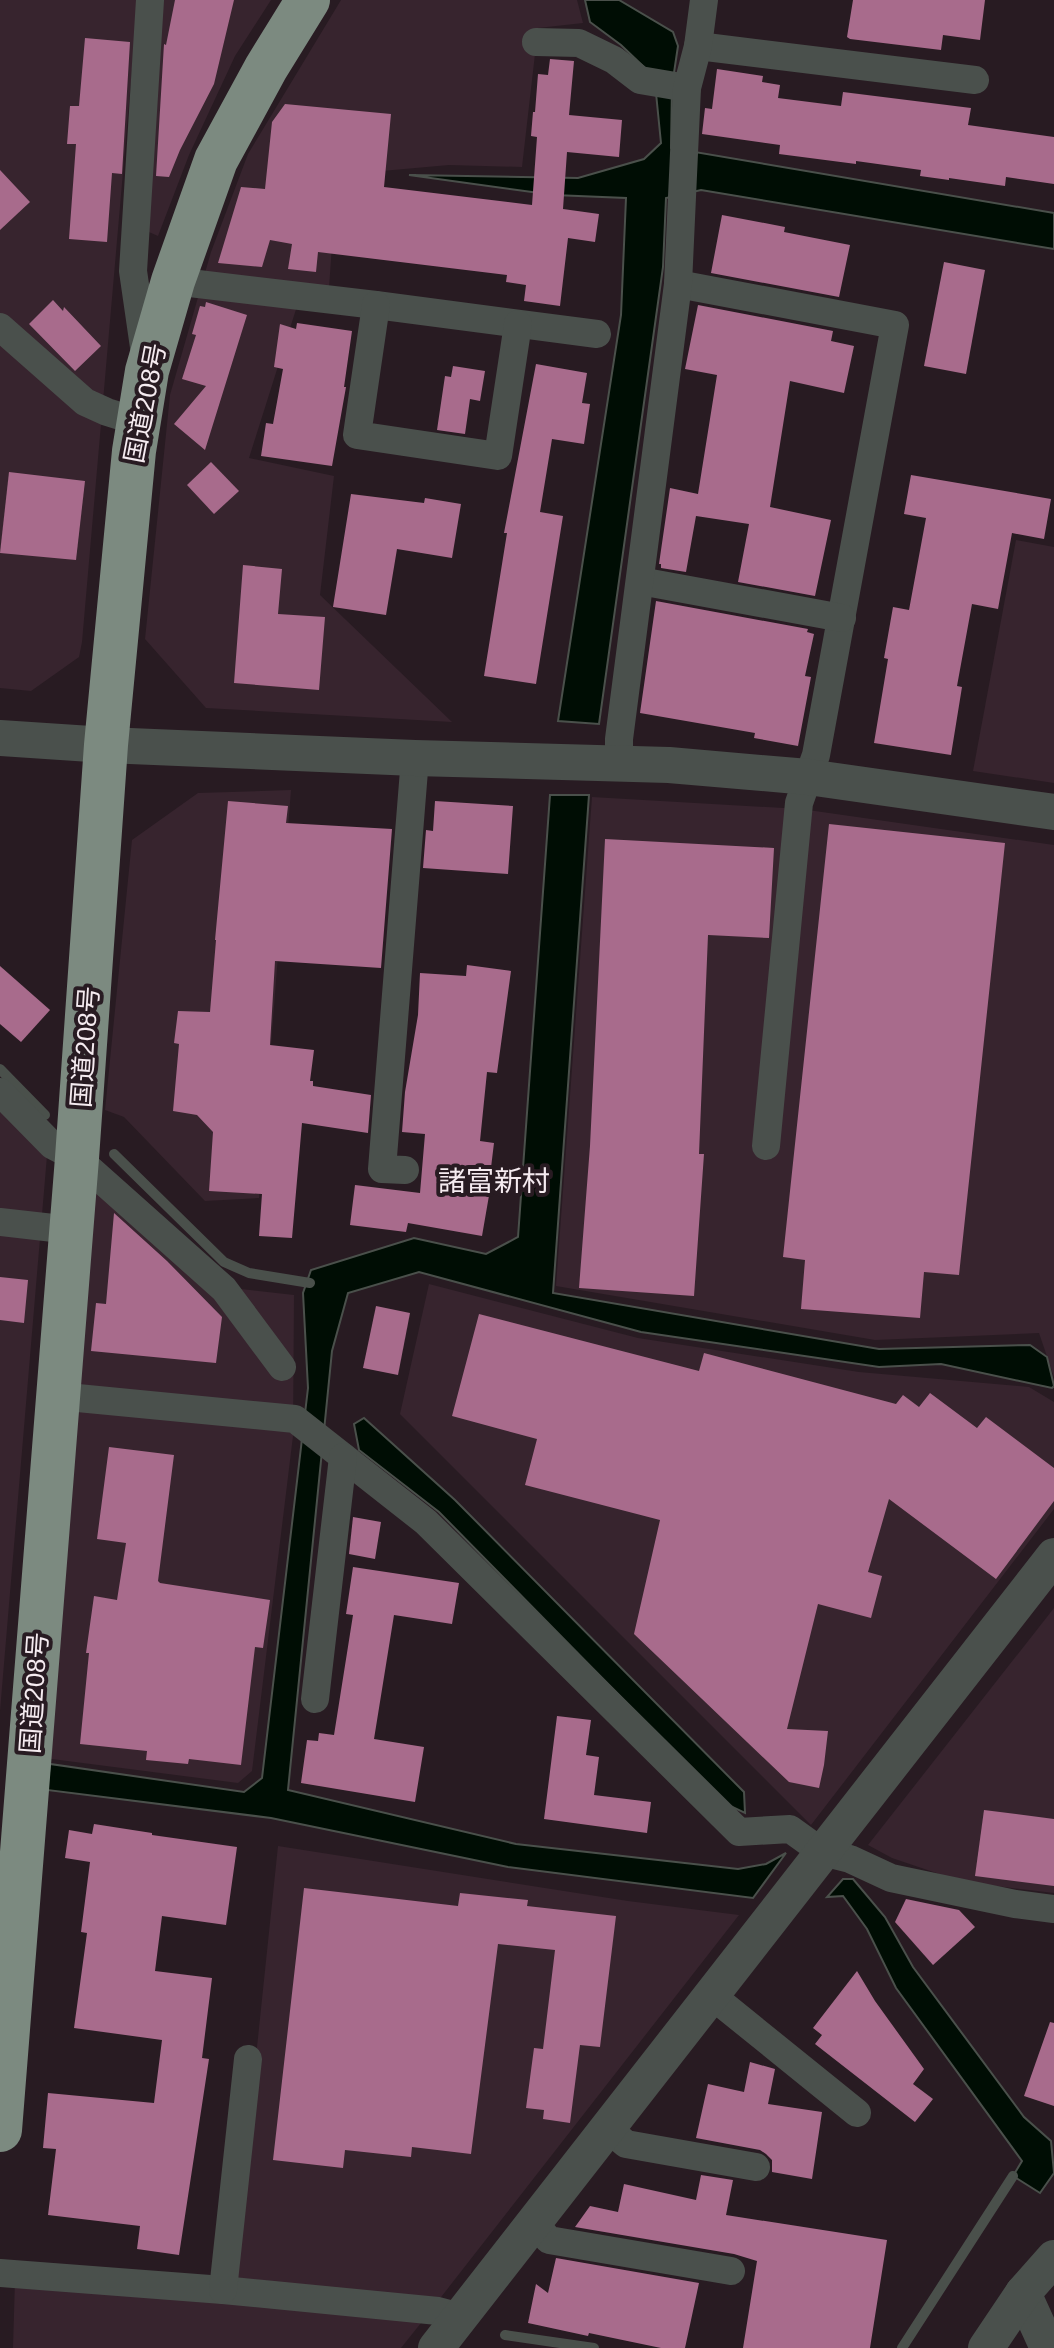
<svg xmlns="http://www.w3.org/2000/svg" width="1054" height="2348" viewBox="0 0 1054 2348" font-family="Arial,'Noto Sans JP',sans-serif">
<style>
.built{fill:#37242e}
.water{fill:#000d04;stroke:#4a504b;stroke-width:2}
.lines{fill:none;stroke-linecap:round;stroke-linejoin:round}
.stream{stroke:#4a504b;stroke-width:10}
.building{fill:#a86b8c}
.minor{stroke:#4a504c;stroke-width:28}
.tertiary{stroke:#4a504c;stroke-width:36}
.trunk{stroke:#7c8a80;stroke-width:44}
.labels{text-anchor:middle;stroke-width:8;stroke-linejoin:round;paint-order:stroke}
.street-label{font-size:26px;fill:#f5ebf0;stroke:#281b22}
.neighbourhood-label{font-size:28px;fill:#f5ebf0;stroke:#281b22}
</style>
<rect width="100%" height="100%" fill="#281b22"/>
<g class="built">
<polygon points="0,0 138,0 82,642 79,657 31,691 0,688"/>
<polygon points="155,0 271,0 235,56 189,155 158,236 142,229"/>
<polygon points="341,0 577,0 583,23 538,28 522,167 449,165 337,175 329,288 304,284 249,458 334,476 320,595 452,722 206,708 145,639 170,395 211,252 248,154"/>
<polygon points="1016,540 1054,547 1054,783 973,771"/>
<polygon points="291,790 259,1198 205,1201 124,1117 105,1110 132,840 198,793"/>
<polygon points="592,797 801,809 1054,845 1054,1377 1039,1333 875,1340 556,1286"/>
<polygon points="0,1083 49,1132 0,1711"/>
<polygon points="97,1164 233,1288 294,1295 293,1436 252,1771 238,1783 44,1758"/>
<polygon points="429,1284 638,1338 859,1372 1029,1387 1054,1402 1054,1509 811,1825 400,1414"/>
<polygon points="1054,1608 1054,1893 963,1882 892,1858 868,1845"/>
<polygon points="278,1846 628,1901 739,1915 438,2301 233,2277"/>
<polygon points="15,2280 425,2318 401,2348 13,2348"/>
</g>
<g class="water">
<polygon points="585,0 619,0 673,32 678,46 672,86 671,148 1054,213 1054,249 701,190 666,198 663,267 599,724 558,721 621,315 626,198 554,195 409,175 578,178 644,159 661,143 655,83 646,69 621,45 590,22"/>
<polygon points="550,795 589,795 553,1293 879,1349 1030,1345 1047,1357 1054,1386 1052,1388 941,1364 879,1367 641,1332 419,1272 348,1293 332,1351 288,1790 516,1844 738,1869 766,1864 786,1853 753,1898 508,1867 271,1818 47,1790 50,1764 244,1792 262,1778 308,1388 303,1293 311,1270 414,1238 486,1254 518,1237"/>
<polygon points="364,1418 455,1500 744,1792 745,1813 726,1804 439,1512 359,1450 354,1424"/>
<polygon points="843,1879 853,1879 885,1917 913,1967 1024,2117 1051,2141 1054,2173 1040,2193 1013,2176 1022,2161 896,1988 867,1929 843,1896 827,1897"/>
</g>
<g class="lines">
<g class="stream">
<polyline points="0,1069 45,1115"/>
<polyline points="114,1154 224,1262 249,1273 310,1283"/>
<polyline points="505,2335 594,2348"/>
<polyline points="902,2348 1013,2176"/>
</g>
</g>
<g class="building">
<polygon points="175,0 234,0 214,84 180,150 169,177 156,176 164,44 166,45"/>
<polygon points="853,0 985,0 980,40 943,35 941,50 850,39 847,37"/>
<polygon points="85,38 130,42 122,174 112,173 107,242 69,239 76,144 67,144 70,106 79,106"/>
<polygon points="550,59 574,61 569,115 622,120 619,157 567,152 563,209 599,214 595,242 568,238 560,306 524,301 526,285 506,282 507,275 318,252 316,272 288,269 292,244 270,240 262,267 218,263 241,187 265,189 272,122 285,104 391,114 384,187 532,205 537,137 531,136 533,112 535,112 538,74 548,75"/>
<polygon points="717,69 763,76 762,82 780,85 778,98 841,106 843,92 971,108 968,125 1054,137 1054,184 1006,177 1005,186 949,178 949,180 920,176 921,170 856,161 856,164 779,154 780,145 702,134 705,108 712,109"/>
<polygon points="0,170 30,202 0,230"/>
<polygon points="722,215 785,227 784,232 850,245 839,297 711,273"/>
<polygon points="944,262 985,270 966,374 924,366"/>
<polygon points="53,300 63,311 64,307 101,346 75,371 29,324"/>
<polygon points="206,302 247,315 205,450 174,424 206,386 182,379 196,335 192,334 200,306 205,307"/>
<polygon points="698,305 833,331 831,341 854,346 844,393 790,381 770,507 831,520 815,596 738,582 749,524 696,516 686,572 661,568 661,564 659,564 670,488 698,494 717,375 685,369"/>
<polygon points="297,323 352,331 344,387 346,387 332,466 261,456 266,423 273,424 283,369 274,367 280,324 296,329"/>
<polygon points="536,364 587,373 582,403 590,404 584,444 552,439 540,512 563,516 536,684 484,676 507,533 504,533"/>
<polygon points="453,366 485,371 480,401 470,399 465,434 437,430 445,376 451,377"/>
<polygon points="211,462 239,491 214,514 187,485"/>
<polygon points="9,472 85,481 76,560 0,553"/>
<polygon points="911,475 1051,499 1044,539 1012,533 998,609 972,604 957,686 962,687 951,755 874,743 888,659 884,658 893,607 909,610 926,518 904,514"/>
<polygon points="351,494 424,503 425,498 461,504 452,558 397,549 386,615 333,607"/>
<polygon points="243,565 282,569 278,614 325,617 319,690 234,683"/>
<polygon points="656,601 808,629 807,632 814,634 805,676 811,677 798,746 754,738 755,733 640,713"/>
<polygon points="228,801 288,806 286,823 392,829 381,968 275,961 270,1045 314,1050 310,1081 313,1081 313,1086 371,1095 368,1133 302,1123 292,1238 259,1236 262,1194 209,1191 213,1132 197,1115 173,1111 179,1044 174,1043 178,1011 210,1012 216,940 215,940"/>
<polygon points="435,801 513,806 508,874 423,868 426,830 433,831"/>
<polygon points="829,824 1005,843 959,1275 924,1272 920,1318 801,1309 805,1260 783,1257"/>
<polygon points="605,839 774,848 769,938 708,935 699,1154 704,1154 694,1296 579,1288 590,1146"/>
<polygon points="467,965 511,971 497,1073 487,1072 480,1141 494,1143 489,1184 491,1184 482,1236 408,1223 406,1232 350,1225 355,1185 420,1193 425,1134 402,1132 405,1092 418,1015 420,973 466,976"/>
<polygon points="0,966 50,1010 21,1042 0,1024"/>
<polygon points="114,1213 167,1261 222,1317 216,1363 91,1351 96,1303 106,1304"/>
<polygon points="0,1277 28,1280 24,1323 0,1320"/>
<polygon points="376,1306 410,1313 398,1375 363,1368"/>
<polygon points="479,1314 699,1371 704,1353 896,1404 903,1395 919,1407 930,1393 977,1428 986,1417 1054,1468 1054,1501 996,1579 889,1499 868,1572 882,1576 871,1618 818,1604 787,1729 828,1731 824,1765 819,1788 789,1782 634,1634 660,1520 525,1485 537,1439 452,1416"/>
<polygon points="109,1447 174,1455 158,1581 160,1583 270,1600 263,1648 255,1647 241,1765 189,1759 188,1764 146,1760 147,1751 80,1744 89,1653 86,1653 94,1596 117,1600 126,1543 97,1539"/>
<polygon points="353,1517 381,1522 375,1559 349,1554"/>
<polygon points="353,1567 459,1583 452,1624 394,1615 374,1739 424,1747 415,1802 301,1783 307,1740 318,1741 319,1733 334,1735 353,1615 346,1614"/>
<polygon points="557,1716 591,1720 586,1755 599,1757 594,1795 651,1802 647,1833 544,1819"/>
<polygon points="984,1810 1054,1819 1054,1886 975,1876"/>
<polygon points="94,1824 152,1833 152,1835 237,1847 226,1925 162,1916 155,1971 212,1978 202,2058 209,2059 179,2255 137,2249 140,2226 48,2215 56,2149 43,2148 48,2093 154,2103 162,2040 74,2028 87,1933 81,1932 90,1862 65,1858 69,1830 92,1834"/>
<polygon points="304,1888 458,1906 460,1893 528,1900 527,1906 616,1916 600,2047 580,2045 570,2123 543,2119 544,2110 526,2108 534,2048 543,2049 555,1950 498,1944 471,2154 412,2147 411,2157 345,2150 343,2168 273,2160"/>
<polygon points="906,1899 959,1910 975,1927 933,1965 895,1922"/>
<polygon points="857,1971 875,2001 924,2069 913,2084 933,2099 915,2122 815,2044 822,2035 813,2028"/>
<polygon points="1050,2022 1054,2023 1054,2106 1024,2096"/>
<polygon points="750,2062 775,2069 768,2104 822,2112 812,2179 772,2172 772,2160 766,2154 760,2150 696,2138 708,2084 744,2092"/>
<polygon points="701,2175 733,2180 726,2215 887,2240 870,2348 743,2348 757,2261 734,2254 575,2227 590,2206 618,2212 624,2184 696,2200"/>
<polygon points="556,2258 699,2283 685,2348 661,2348 589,2333 588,2336 528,2323 536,2284 548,2293"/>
</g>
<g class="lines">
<g class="minor">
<polyline points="536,42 579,43 614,60 640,80 687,88"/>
<polyline points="698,46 975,80"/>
<polyline points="173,281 376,305 597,334"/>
<polyline points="678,284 895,325 816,755 799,803 766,1146"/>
<polyline points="376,305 357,435 498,456 518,324"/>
<polyline points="0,327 85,402 107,412 139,422"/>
<polyline points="145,354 133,271 150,0"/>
<polyline points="640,581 842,618"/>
<polyline points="619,764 619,739 678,284 687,88 698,46 704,0"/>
<polyline points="0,1092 52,1145 77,1158 224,1289 282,1367"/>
<polyline points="405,1170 382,1169 415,758"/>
<polyline points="0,1222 71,1230"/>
<polyline points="57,1396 295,1419 426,1522 739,1832 790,1829 822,1852 850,1859 891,1878 1015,1904 1054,1909"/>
<polyline points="315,1699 343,1457"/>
<polyline points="711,1995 857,2113"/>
<polyline points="607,2128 626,2144 756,2167"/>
<polyline points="534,2223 549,2240 731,2271"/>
<polyline points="0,2273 223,2290 438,2311 461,2317"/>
<polyline points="223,2290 248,2059"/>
</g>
<g class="tertiary">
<polyline points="0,738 106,745 415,758 669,765 808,777 1054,812"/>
<polyline points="1023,2293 1048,2348"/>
<polyline points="436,2348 1054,1556"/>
<polyline points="986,2348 1023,2293 1054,2258"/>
</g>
<polyline class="trunk" points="0,2130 77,1158 106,745 134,451 147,371 173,281 216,160 266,68 308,0"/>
</g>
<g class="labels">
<g class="street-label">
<text transform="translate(145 403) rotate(-79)" y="9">国道208号</text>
<text transform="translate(85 1047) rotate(-86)" y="9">国道208号</text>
<text transform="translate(34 1693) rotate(-86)" y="9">国道208号</text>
</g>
<g class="neighbourhood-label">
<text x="494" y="1191">諸富新村</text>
</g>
</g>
</svg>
